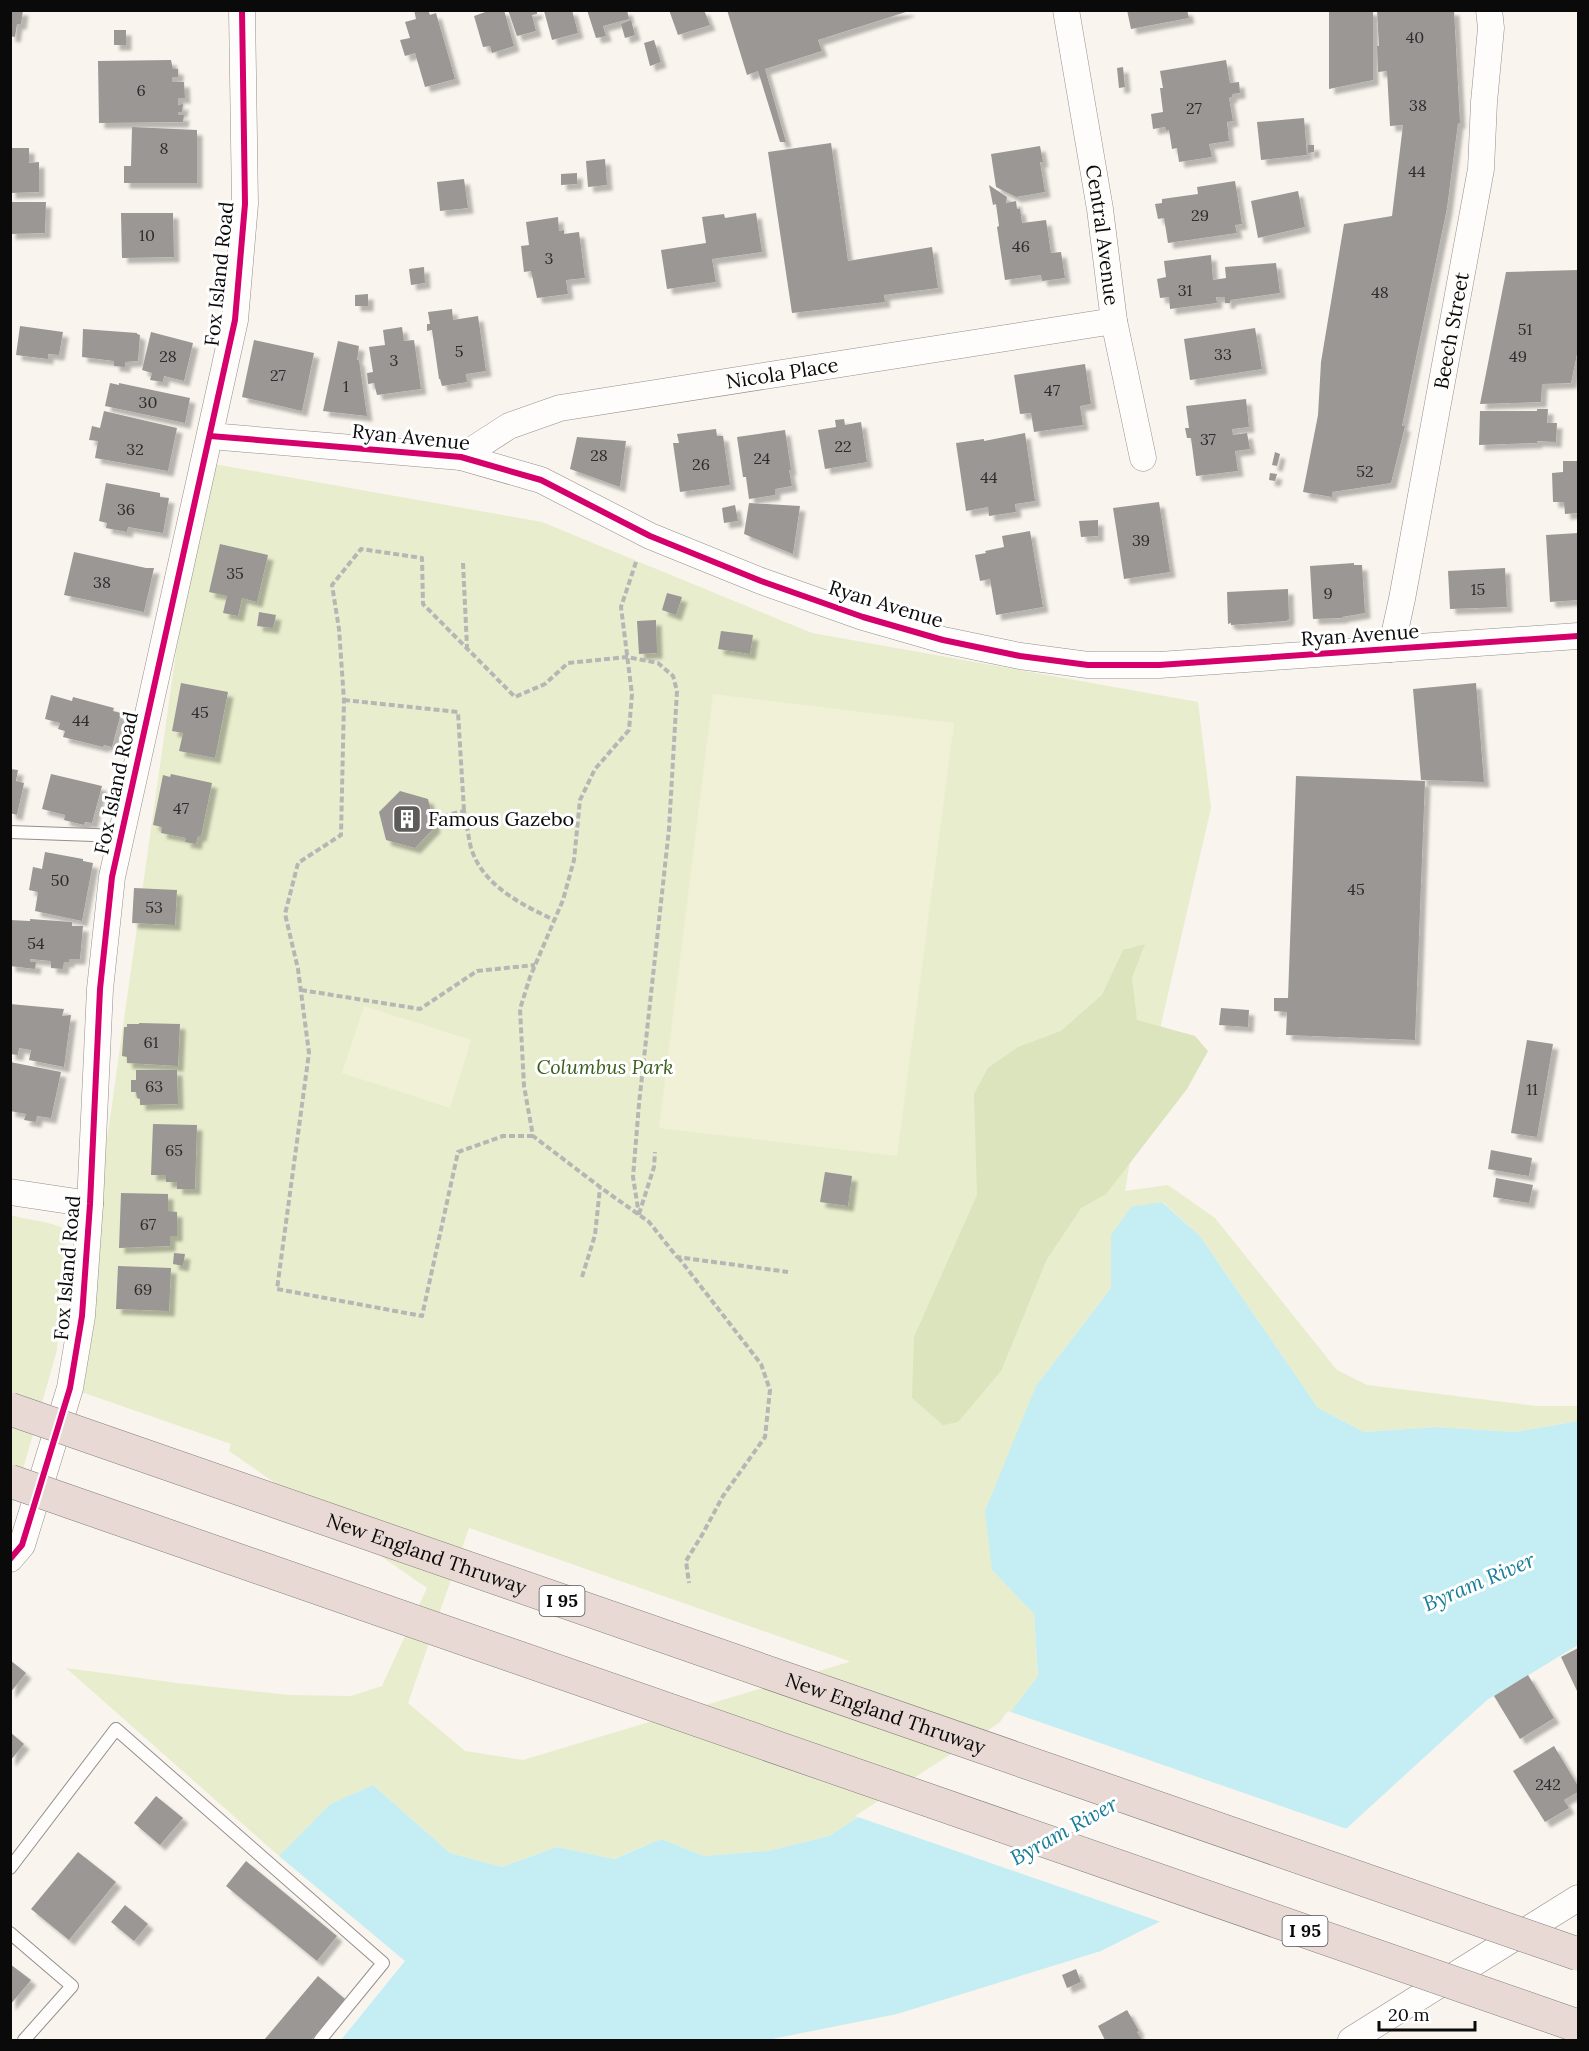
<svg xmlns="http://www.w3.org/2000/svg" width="1589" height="2051" viewBox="0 0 1589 2051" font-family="Lora,serif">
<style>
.green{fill:#e8edcd;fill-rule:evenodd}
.forest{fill:#dbe4bc}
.pitch{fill:#f1f1d7}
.water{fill:#c4eef3}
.pier{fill:#f9f4ed}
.building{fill:#9b9794;filter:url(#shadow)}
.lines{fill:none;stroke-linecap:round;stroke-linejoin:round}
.service-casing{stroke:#928f8c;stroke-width:14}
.minor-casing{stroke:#928f8c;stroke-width:27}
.path{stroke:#b7b6b5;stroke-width:4;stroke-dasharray:6 3;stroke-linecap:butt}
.service{stroke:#fefdfc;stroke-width:12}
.minor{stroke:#fefdfc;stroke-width:26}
.motorway-bridge-casing{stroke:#7f7d7a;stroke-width:34;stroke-linecap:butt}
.motorway-bridge{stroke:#e8d9d4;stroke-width:33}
.cycleway-casing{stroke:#fff;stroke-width:10}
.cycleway{stroke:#d6006c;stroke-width:6}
.labels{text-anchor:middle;stroke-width:6;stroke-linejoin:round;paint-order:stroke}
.number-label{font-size:16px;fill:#2e2d2c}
.shield{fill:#fff;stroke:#545454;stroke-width:1.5}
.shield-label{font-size:18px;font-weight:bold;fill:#0a0a0a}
.street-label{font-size:20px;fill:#0a0a0a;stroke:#fff}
.poi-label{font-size:20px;fill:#0a0a0a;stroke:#fff;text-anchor:start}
.park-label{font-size:20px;font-style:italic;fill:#3a5f1d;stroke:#fff}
.water-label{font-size:21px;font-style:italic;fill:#177e98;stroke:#fff}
</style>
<defs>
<filter id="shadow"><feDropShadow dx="5.5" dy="5.5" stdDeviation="1.5" flood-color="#0004"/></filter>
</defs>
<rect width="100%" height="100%" fill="#f9f4ed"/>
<g class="green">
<path d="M203 462 542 522 812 633 1198 702 1211 808 1131 1154 1125 1191 1168 1185 1215 1218 1337 1370 1367 1385 1536 1406H1578V1421L1515 1432 1436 1427 1364 1432 1318 1408 1200 1236 1163 1202 1120 1222 1111 1274V1288L1036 1386 992 1570 1034 1614 1038 1676 1001 1725 829 1836 768 1851 704 1856 661 1839 613 1859 557 1847 502 1867 450 1853 373 1785 330 1804 279 1856 66 1668 177 1683 290 1695 351 1696 382 1686 427 1588 229 1451 231 1444 70 1388 82 1316ZM469 1528 849 1661V1662L523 1760 465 1751 408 1703Z"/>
<path d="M11 1215C29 1221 49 1220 66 1230L57 1350 11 1511Z"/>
</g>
<polygon class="forest" points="1145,944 1132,978 1137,1020 1195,1036 1208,1051 1187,1089 1106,1194 1081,1208 1047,1259 1001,1371 958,1422 943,1425 912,1398 914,1337 977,1195 974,1094 988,1068 1018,1047 1061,1031 1102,995 1123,950"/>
<g class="pitch">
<polygon points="713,694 954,723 897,1156 659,1128"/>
<polygon points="364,1006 471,1040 450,1108 342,1073"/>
</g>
<polygon class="water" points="1162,1202 1200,1236 1318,1408 1364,1432 1436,1427 1515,1432 1578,1421 1578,1645 1487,1700 1347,1828 1101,1951 897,2014 767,2040 341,2040 405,1961 279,1856 330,1804 373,1785 450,1853 502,1867 557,1847 614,1859 661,1839 704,1856 768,1851 829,1836 1001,1725 1038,1676 1034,1614 992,1570 985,1511 1036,1386 1111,1288 1111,1235 1131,1207"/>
<polygon class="pier" points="1008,1711 1350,1830 1164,1923 855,1816 999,1723"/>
<g class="building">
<polygon points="10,10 23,10 21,24 17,24 15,37 10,36"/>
<polygon points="414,10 428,10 430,15 436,13 455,79 425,87 415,53 405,56 400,40 410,38 405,22 416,19"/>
<polygon points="491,10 504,10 514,46 492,53 490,46 483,47 474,16"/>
<polygon points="508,10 537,10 537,14 532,15 536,31 517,36"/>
<polygon points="572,10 578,33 552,40 544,11"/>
<polygon points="587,10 627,10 629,19 603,26 606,36 596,38"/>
<polygon points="669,10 704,10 710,25 678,35"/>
<polygon points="727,10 909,10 909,11 818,40 822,51 765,69 786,142 780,142 758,71 747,75"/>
<polygon points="1127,10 1187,10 1189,18 1131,29"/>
<polygon points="1329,10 1373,10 1373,80 1329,89"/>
<polygon points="1377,10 1454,10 1460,123 1458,123 1447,208 1402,426 1405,426 1391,483 1332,492 1332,497 1303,492 1318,415 1321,362 1344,224 1392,216 1403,125 1390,126 1387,71 1378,72 1377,46 1379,46"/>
<polygon points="631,20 635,35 625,38 621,24"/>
<rect x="114" y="30" width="12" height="15"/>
<polygon points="654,40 661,62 650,66 644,43"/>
<polygon points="171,60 173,69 178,69 178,77 172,77 172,82 184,82 185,98 178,98 178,105 183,104 182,112 178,112 178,115 184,115 183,122 99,123 98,61"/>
<polygon points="1226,60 1230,83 1239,82 1240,93 1232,94 1232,97 1229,98 1233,121 1227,122 1229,141 1209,144 1212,157 1179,162 1177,148 1172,149 1169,130 1166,131 1165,127 1153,129 1151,114 1163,112 1160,88 1163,88 1160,71"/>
<polygon points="1123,67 1125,87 1119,88 1117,68"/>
<polygon points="1304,118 1307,155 1261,160 1257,122"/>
<polygon points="132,127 197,130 197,183 124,183 124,166 131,166"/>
<polygon points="831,143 848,261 932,247 938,288 884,295 885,302 792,313 768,152"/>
<polygon points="1308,145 1314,145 1314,152 1308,153"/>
<polygon points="1040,146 1043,162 1040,162 1045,192 1016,197 996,187 991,154"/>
<polygon points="10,148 29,148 29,163 39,162 39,192 10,193"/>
<polygon points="605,159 607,185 588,187 586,161"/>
<polygon points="577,173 577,184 561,185 561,174"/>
<polygon points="464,179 468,208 440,211 437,182"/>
<polygon points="1235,181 1242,224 1235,225 1237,233 1168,243 1164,218 1158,219 1155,204 1162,203 1162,199 1198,194 1197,187"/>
<polygon points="989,185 1007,197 1006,203 1016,201 1017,209 1020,209 1022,223 1046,220 1051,253 1061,252 1065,278 1042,281 1041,275 1005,280 997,227 999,226 996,204 993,205"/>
<polygon points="1298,191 1305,227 1258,238 1251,201"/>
<polygon points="10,202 46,202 45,233 10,234"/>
<polygon points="121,213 173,213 174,257 122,258"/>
<polygon points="756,213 762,252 712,259 716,282 667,289 661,250 706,243 702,217 724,214 725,218"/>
<polygon points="558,217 559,231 564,230 564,234 579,232 585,278 566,280 568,294 537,298 531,271 524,272 521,246 529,245 526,222"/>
<polygon points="1211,255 1213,280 1226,278 1225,267 1276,263 1280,293 1230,300 1230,303 1225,303 1225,297 1216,297 1217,303 1170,309 1169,297 1160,298 1157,279 1166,277 1164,261"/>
<polygon points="424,267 425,283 411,285 409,269"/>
<polygon points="1578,270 1578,349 1571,383 1542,384 1541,402 1480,404 1506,272"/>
<polygon points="368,294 368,306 355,306 355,295"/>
<polygon points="452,309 453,320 478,316 486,371 466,374 467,382 442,386 440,379 439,379 432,330 427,331 427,324 430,324 428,312"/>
<polygon points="20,326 63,332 59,355 48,354 48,359 16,355"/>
<polygon points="402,327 404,341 414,340 421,389 377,395 374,383 368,384 367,373 373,372 369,347 385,345 383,330"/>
<polygon points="1255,328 1262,369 1190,380 1184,339"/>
<polygon points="83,329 137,333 137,334 140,335 138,361 125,362 125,367 114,366 114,361 82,357"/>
<polygon points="151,332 193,343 184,381 164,376 163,382 150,380 152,373 142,370"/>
<polygon points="254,340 314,353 302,411 242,397"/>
<polygon points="338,341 359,346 357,360 359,360 367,416 323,411"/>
<polygon points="1085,364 1091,404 1080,406 1083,425 1034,432 1031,413 1020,414 1014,375"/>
<polygon points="110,383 119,385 119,383 190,398 185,423 105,406"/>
<polygon points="1246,399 1249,427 1232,429 1233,435 1247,433 1250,449 1235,451 1238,471 1196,476 1191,438 1187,438 1185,428 1189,428 1186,406"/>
<polygon points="1537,409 1548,409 1547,423 1557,423 1556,442 1537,441 1537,443 1479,445 1480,411 1537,411"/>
<polygon points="104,411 177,428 168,471 95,458 98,441 89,440 92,426 100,428"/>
<polygon points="844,419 845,425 861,422 867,462 825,469 818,430 836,427 835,420"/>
<polygon points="716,429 717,436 723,436 730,485 680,492 673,443 679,443 677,434"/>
<polygon points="785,430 791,470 789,470 792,486 775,489 775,495 749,499 746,477 743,477 737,437"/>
<polygon points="1025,433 1035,501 1015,504 1016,512 989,516 988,507 966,511 956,443 984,439 984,441"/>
<polygon points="577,437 626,441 620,487 570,469"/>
<polygon points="1275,452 1280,454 1277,466 1272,465"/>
<polygon points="1563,461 1578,461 1578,513 1565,514 1564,502 1553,502 1552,473 1563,472"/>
<polygon points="1270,473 1277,474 1275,481 1269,480"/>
<polygon points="106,483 160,493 160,497 169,498 163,533 128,527 127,532 106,528 107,523 99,521"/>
<polygon points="1159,502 1170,572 1124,579 1113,508"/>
<polygon points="749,503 800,506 793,554 744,534"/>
<polygon points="735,505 738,521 724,523 722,508"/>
<polygon points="1098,520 1098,536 1081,537 1079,521"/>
<polygon points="1030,531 1043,607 996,615 990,579 980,581 975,555 986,553 985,551 1004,547 1002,536"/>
<polygon points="1578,533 1578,600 1550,602 1546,535"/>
<polygon points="220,544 268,555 257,602 242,598 238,616 223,613 227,596 209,592"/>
<polygon points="74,552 146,568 154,568 144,612 64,595"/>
<polygon points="1354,563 1354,565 1362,565 1365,613 1342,617 1342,618 1313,619 1310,566"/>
<polygon points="1505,568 1507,607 1450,609 1448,571"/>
<polygon points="1288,589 1289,619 1286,621 1231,625 1231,623 1228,624 1227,592"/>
<polygon points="667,593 682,597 676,615 662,610"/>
<polygon points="259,612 276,615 273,628 257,626"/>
<polygon points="656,620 657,653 639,654 637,621"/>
<polygon points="721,631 753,635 750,654 718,649"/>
<polygon points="181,683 228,692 215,758 179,751 183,733 172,731"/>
<polygon points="1476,683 1484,782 1421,780 1413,689"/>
<polygon points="51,695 72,701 73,697 114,708 113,711 121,713 112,747 104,745 103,747 63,737 65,731 58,729 60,723 45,719"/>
<polygon points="10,769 18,770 16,781 24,783 17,815 10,813"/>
<polygon points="51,774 102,786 92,823 85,822 84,825 64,820 65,815 42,809"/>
<polygon points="171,774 212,783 201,836 198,836 196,844 185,842 186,838 161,833 162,827 153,825 163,775 170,777"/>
<polygon points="1296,776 1425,781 1415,1040 1286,1035 1287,1012 1274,1011 1274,998 1288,998"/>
<polygon points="400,791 428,799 435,827 415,848 386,840 379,812"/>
<polygon points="45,852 83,859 83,861 93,863 82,921 35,911 38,892 29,890 33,867 42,869"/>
<polygon points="134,888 177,890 175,925 132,923"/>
<polygon points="30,919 72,922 72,926 83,926 80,959 69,959 69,962 64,962 63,969 51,968 51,961 30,959 30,962 36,962 35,969 10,966 10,920 30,921"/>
<polygon points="10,1004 64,1009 62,1016 71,1015 64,1067 29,1060 31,1050 19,1048 18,1055 10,1054"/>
<polygon points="1221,1008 1249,1010 1248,1027 1219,1025"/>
<polygon points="139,1023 180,1024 178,1066 127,1063 127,1057 122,1056 124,1027 127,1027 127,1024 139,1024"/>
<polygon points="1527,1040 1553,1044 1537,1137 1511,1133"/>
<polygon points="10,1062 61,1072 51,1118 37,1116 36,1122 24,1120 26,1114 10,1111"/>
<polygon points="136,1070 177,1070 178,1104 140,1105 140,1099 137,1098 136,1092 131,1092 131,1080 136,1080"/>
<polygon points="153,1124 197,1125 195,1189 177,1189 177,1182 166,1182 166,1175 151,1175"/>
<polygon points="1491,1150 1532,1158 1529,1176 1488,1169"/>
<polygon points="825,1172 852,1176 848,1206 820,1202"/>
<polygon points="1496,1178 1533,1185 1529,1203 1493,1197"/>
<polygon points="121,1193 168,1194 168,1211 177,1212 177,1236 170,1236 170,1246 119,1248"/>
<polygon points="174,1253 185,1254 183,1266 173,1264"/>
<polygon points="118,1266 171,1268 169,1311 116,1309"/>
<polygon points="1578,1648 1578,1693 1561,1657"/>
<polygon points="10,1660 26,1673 10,1693"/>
<polygon points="1528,1675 1554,1718 1520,1739 1494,1696"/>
<polygon points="10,1732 24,1744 10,1761"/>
<polygon points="1554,1746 1578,1786 1578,1792 1564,1800 1569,1808 1545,1822 1513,1771"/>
<polygon points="156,1796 183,1818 160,1845 134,1823"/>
<polygon points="78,1852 116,1882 69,1940 31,1909"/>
<polygon points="246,1861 337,1936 317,1961 226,1886"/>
<polygon points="125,1905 148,1924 134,1941 111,1922"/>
<polygon points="10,1964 31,1980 10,2005"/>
<polygon points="1076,1969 1081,1982 1067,1988 1062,1975"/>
<polygon points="318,1976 345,1999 311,2040 264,2040"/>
<polygon points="1127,2010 1139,2031 1137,2032 1142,2040 1105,2040 1098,2026"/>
</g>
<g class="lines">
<g class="service-casing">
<g id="service">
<polyline points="10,832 121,836"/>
<polyline points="10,1868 116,1729 383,1963 320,2040"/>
<polyline points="10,1933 72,1986 24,2040"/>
</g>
</g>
<g class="minor-casing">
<g id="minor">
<path id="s1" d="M1066 10 1100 209 1114 321 1143 458"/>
<polyline points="210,436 461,457 541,480 650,536 761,581 863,617 943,640 1020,656 1088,665 1159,665 1578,636"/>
<path id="s2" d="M461 457 509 426 560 408 1114 321"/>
<path id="s3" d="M1391 649 1402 599 1481 169 1484 102 1491 28 1489 10"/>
<polyline points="10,1192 90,1204"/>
<polyline points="10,1559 22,1545 70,1388 82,1316 90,1204 100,989 112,877 235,320 245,204 242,10"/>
<polyline points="1351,2040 1578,1898"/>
</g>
</g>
<g class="path">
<polyline points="636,562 621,607 632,694 629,730 595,769 580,800 574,860 563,900 530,977 520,1009 524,1086 533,1136 600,1187 649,1222 677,1257 788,1272"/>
<polyline points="463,563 467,647"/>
<polyline points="344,700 458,712 464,811"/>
<path d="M434 818 464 811C467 823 468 836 471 848 483 886 521 904 554 920"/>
<polyline points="301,990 420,1009 477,971 535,965"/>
<polyline points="533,1136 503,1136 458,1152 422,1316 277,1289 309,1053 298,969 285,914 298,863 341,835 344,700 339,629 332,585 361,549 422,558 423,604 515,697 545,684 568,663 627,657 658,663 673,676 677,691 669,829 639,1104 633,1177 639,1215"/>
<polyline points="639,1214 654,1167 655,1152"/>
<polyline points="678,1257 761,1364 770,1390 765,1437 723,1496 702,1535 686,1561 689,1583"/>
<polyline points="582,1277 595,1235 600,1188"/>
</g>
<use href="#service" class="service"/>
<use href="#minor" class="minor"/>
<g class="motorway-bridge-casing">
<g id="motorway-bridge">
<path id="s4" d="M10 1409 1578 1954"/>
<polyline points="10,1481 1578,2026"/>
</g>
</g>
<use href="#motorway-bridge" class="motorway-bridge"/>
<g class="cycleway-casing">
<g id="cycleway">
<polyline points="210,436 461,457 541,480 650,536 761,581 863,617 943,640 1020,656 1088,665 1159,665 1578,636"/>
<polyline points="10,1559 22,1545 70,1388 82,1316 90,1204 100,989 112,877 235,320 245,204 242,10"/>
</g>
</g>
<use href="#cycleway" class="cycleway"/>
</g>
<defs>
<g id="building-square" transform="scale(1.5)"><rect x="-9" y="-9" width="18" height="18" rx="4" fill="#5e5c59" stroke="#fff"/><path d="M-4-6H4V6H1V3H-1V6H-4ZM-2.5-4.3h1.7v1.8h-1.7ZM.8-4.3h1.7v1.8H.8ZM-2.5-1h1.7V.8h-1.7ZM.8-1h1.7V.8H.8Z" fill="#fff"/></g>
</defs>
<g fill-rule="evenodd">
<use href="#building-square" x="407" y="819"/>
</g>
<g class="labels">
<g class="number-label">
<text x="1415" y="43">40</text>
<text x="141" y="96">6</text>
<text x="1418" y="111">38</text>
<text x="1194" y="114">27</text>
<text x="164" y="154">8</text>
<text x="1417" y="177">44</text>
<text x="1200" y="221">29</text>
<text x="147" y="241">10</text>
<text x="1021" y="252">46</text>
<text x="549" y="264">3</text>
<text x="1185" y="296">31</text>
<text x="1380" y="298">48</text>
<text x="1525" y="335">51</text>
<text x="459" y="357">5</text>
<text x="1223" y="360">33</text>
<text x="168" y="362">28</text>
<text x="1518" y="362">49</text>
<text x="394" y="366">3</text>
<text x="278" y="381">27</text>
<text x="346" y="392">1</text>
<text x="1052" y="396">47</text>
<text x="148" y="408">30</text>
<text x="1208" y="445">37</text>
<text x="843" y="452">22</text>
<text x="135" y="455">32</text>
<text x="599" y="461">28</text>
<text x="762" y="464">24</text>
<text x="701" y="470">26</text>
<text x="1365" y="477">52</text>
<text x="989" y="483">44</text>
<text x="126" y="515">36</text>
<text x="1141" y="546">39</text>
<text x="235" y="579">35</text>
<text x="102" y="588">38</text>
<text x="1478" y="595">15</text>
<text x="1328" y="599">9</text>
<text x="200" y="718">45</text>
<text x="81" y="726">44</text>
<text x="181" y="814">47</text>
<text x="60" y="886">50</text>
<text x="1356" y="895">45</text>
<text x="154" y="913">53</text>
<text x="36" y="949">54</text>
<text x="151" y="1048">61</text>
<text x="154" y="1092">63</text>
<text x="1532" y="1095">11</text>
<text x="174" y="1156">65</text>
<text x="148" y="1230">67</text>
<text x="143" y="1295">69</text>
<text x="1548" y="1790">242</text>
</g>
<g class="shield">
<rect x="539.5" y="1586" width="45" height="30" rx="4.5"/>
<rect x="1282.5" y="1916" width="45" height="30" rx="4.5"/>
</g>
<g class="shield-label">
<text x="562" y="1607">I 95</text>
<text x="1305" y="1937">I 95</text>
</g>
<g class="street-label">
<text dy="7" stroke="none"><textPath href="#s1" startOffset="228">Central Avenue</textPath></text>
<text transform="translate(219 274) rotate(-84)" y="7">Fox Island Road</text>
<text dy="7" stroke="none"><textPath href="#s3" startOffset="324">Beech Street</textPath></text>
<text dy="7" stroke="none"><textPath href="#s2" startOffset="336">Nicola Place</textPath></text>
<text transform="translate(411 437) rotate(6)" y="7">Ryan Avenue</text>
<text transform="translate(886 604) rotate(17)" y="7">Ryan Avenue</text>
<text transform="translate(1360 635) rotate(-4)" y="7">Ryan Avenue</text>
<text transform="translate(116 783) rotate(-78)" y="7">Fox Island Road</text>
<text transform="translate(67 1268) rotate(-85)" y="7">Fox Island Road</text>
<text dy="7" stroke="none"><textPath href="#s4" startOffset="441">New England Thruway</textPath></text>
<text dy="7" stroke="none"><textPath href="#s4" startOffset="927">New England Thruway</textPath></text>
</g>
<g class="poi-label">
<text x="428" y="826">Famous Gazebo</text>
</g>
<g class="park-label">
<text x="605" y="1074">Columbus Park</text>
</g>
<g class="water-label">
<text transform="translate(1479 1582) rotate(-23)" y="7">Byram River</text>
<text transform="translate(1064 1831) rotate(-29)" y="7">Byram River</text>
</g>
</g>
<rect width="1589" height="2051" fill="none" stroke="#0a0a0a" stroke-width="24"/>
<path d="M1379 2021v9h96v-9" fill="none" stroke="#0a0a0a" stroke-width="3"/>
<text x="1388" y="2021" font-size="18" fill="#0a0a0a" stroke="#ffffff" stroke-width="4.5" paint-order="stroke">20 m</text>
</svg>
